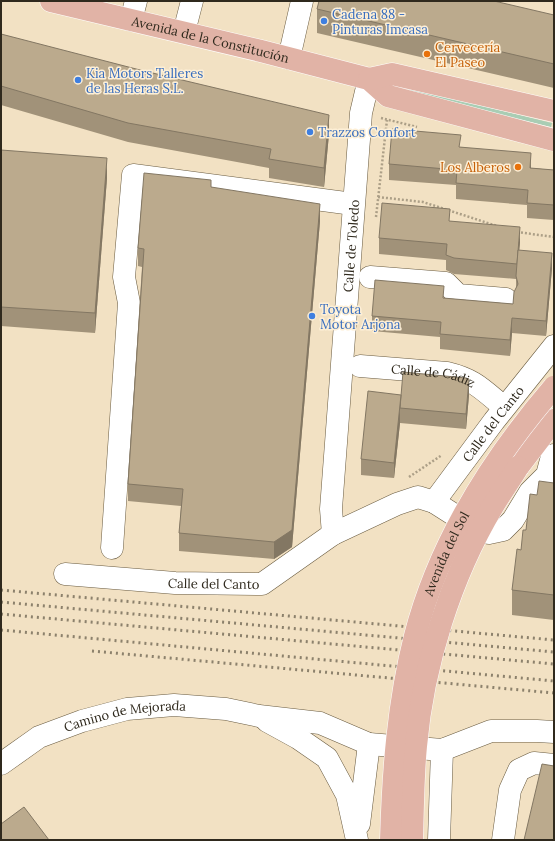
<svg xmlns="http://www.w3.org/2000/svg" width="555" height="841" viewBox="0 0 555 841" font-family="Lora,serif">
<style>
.green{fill:#a9cdb4}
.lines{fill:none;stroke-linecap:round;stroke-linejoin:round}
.minor-casing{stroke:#695b40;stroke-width:23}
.major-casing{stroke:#fff;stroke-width:23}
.path{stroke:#ac9f87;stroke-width:2.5;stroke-dasharray:2 2;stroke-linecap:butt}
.minor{stroke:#fff;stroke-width:22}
.major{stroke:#e1b3a6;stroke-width:22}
.rail{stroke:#8c816c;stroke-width:3;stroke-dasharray:2 4;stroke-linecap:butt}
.major-bridge-casing{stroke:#fff;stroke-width:23;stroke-linecap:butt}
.major-bridge{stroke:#e1b3a6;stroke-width:22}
.wall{fill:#a19279}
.shaded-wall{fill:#837763}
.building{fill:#bbaa8d;stroke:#837763}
.shop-dot{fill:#3f7fe0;stroke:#fdefd6;stroke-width:1.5}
.food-dot{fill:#e8710a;stroke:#fdefd6;stroke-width:1.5}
.labels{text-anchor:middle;stroke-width:3;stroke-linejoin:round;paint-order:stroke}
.shop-label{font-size:13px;fill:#366cbe;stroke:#fdefd6;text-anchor:start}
.street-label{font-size:13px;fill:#2f291d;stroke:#fdefd6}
.food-label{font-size:13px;fill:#c56008;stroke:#fdefd6;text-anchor:start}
</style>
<rect width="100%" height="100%" fill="#f2e1c3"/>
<polygon class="green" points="409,88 552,123 551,127 408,93"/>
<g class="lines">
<g class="minor-casing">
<g id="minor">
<polyline points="131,20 136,1"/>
<polyline points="184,32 192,1"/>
<polyline points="289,58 302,1"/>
<polyline points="370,277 446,283 458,295 506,299"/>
<path id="s1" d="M360 366 447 373C472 379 480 387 499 403"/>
<path id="s2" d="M434 502 494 421 554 346"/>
<path id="s3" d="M333 534 331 509 361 113 369 79"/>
<polyline points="112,548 129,303 124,277 133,175 353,204"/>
<path id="s4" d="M65 574 175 583 262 584 333 534 397 504 418 497 434 502 456 516 489 533 503 530 513 520 530 492 547 475 551 460 554 455"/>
<polyline points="267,721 298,738 327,758 347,795 357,840"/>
<path id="s5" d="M1 764 39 737 82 721 127 709 174 705 226 709 259 716 320 723 369 744 442 750 491 731H537L554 732"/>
<polyline points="359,824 369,744"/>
<polyline points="439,840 442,750"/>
<polyline points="503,840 510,790 519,770 534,763 554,765"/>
</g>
</g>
<g class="major-casing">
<g id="major">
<path id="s6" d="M51 1 261 51 369 79 388 96 554 140"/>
<polyline points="369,79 392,74 554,111"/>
<polyline points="518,467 554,420"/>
</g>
</g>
<g class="path">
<polyline points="381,118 417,127"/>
<polyline points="378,197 423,202 497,226"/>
<polyline points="376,217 387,120"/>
<polyline points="517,232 554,237"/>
<polyline points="409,477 442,455"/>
</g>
<use href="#minor" class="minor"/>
<use href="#major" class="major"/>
<g class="rail">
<polyline points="1,590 554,640"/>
<polyline points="1,602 554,652"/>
<polyline points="1,614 554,664"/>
<polyline points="1,630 554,681"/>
<polyline points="92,651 554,693"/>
</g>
<g class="major-bridge-casing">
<g id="major-bridge">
<path id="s7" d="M391 840C393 771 398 703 415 636 439 543 492 459 554 387"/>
<path d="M412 840C413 809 413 777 416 746 423 665 451 576 493 506 501 493 510 480 518 467"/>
</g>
</g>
<use href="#major-bridge" class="major-bridge"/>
</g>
<g class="wall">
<polygon points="317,9 554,15 554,88 317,33"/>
<polygon points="1,34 329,134 324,187 269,178 269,168 128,142 1,105"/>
<polygon points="461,147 531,168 554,170 554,220 527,218 527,205 456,199 456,185 389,180 389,164"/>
<polygon points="1,150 107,178 95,333 1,326"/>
<polygon points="211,187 320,221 292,547 274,559 179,551 179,533 181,506 128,501 128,484 142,267 138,266 138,248"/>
<polygon points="450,221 520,242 519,250 552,268 546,336 512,333 510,356 440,349 440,337 372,331 372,316 444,298 513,304 516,290 516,279 454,274 446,270 446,260 379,254 379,238"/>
<polygon points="401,395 469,395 466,429 400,423 394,478 361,475 361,459"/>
<polygon points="554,483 554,620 512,615 512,590 521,550 526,530"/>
</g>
<g class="shaded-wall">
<polygon points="329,115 329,134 324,187 324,168"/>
<polygon points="531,153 531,168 530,168"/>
<polygon points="107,158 107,178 95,333 95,313"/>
<polygon points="320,204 320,221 292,547 274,559 274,542"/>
<polygon points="520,227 520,242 517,279 517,264"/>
<polygon points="552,253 552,268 546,336 546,321"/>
<polygon points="512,318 512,333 510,356 510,340"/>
<polygon points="469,379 469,395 466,429 466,414"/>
<polygon points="401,395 400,408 400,423 394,478 394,463"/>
</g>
<g class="building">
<polygon points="319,1 494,1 554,15 554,64 317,9"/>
<polygon points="1,34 140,70 329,115 324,168 269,159 271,149 128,123 1,86"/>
<polygon points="392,129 461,135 459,147 531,153 530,168 554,170 554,205 527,203 528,190 456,183 457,170 389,164"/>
<polygon points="1,150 107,158 95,313 1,307"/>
<polygon points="144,173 211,180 211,187 320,204 292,530 274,542 179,533 183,489 128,484 144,249 138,248"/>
<polygon points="382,203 450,209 449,221 520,227 517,264 454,258 446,255 447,244 379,238"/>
<polygon points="518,250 552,253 546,321 512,318 510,340 440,334 441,322 372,316 375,280 444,286 443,298 513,304 514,292 518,284 516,276"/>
<polygon points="403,372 466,378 469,379 466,414 400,408"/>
<polygon points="368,391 401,395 394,463 361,459"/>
<polygon points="539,481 554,483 554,595 512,590 517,549 521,550 523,530 526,530 530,494 537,495"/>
<polygon points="542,764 554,766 554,840 524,840"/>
<polygon points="24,807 49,840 1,840 1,824"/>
</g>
<g class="shop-dot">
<circle cx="324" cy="21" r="4"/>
<circle cx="78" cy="80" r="4"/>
<circle cx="310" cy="132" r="4"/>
<circle cx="312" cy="316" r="4"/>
</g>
<g class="food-dot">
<circle cx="427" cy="54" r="4"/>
<circle cx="518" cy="167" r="4"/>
</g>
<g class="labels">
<g class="shop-label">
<text x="332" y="19">Cadena 88 -<tspan x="332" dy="15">Pinturas Imcasa</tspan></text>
<text x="86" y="78">Kia Motors Talleres<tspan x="86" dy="15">de las Heras S.L.</tspan></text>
<text x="318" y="137">Trazzos Confort</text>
<text x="320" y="314">Toyota<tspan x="320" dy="15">Motor Arjona</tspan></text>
</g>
<g class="street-label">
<text dy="5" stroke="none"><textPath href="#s6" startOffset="164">Avenida de la Constitución</textPath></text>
<text dy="5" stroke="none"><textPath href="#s3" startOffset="289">Calle de Toledo</textPath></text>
<text dy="5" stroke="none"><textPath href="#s1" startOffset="74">Calle de Cádiz</textPath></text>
<text dy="5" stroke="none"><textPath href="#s2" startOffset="98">Calle del Canto</textPath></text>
<text dy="5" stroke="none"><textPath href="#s7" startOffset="294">Avenida del Sol</textPath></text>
<text dy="5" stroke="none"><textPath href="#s4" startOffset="149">Calle del Canto</textPath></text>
<text dy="5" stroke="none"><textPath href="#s5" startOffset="136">Camino de Mejorada</textPath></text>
</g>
<g class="food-label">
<text x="435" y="52">Cervecería<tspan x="435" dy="15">El Paseo</tspan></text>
<text x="510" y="172" text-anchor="end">Los Alberos</text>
</g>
</g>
<rect width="555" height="841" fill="none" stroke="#2f291d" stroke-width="4"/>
</svg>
